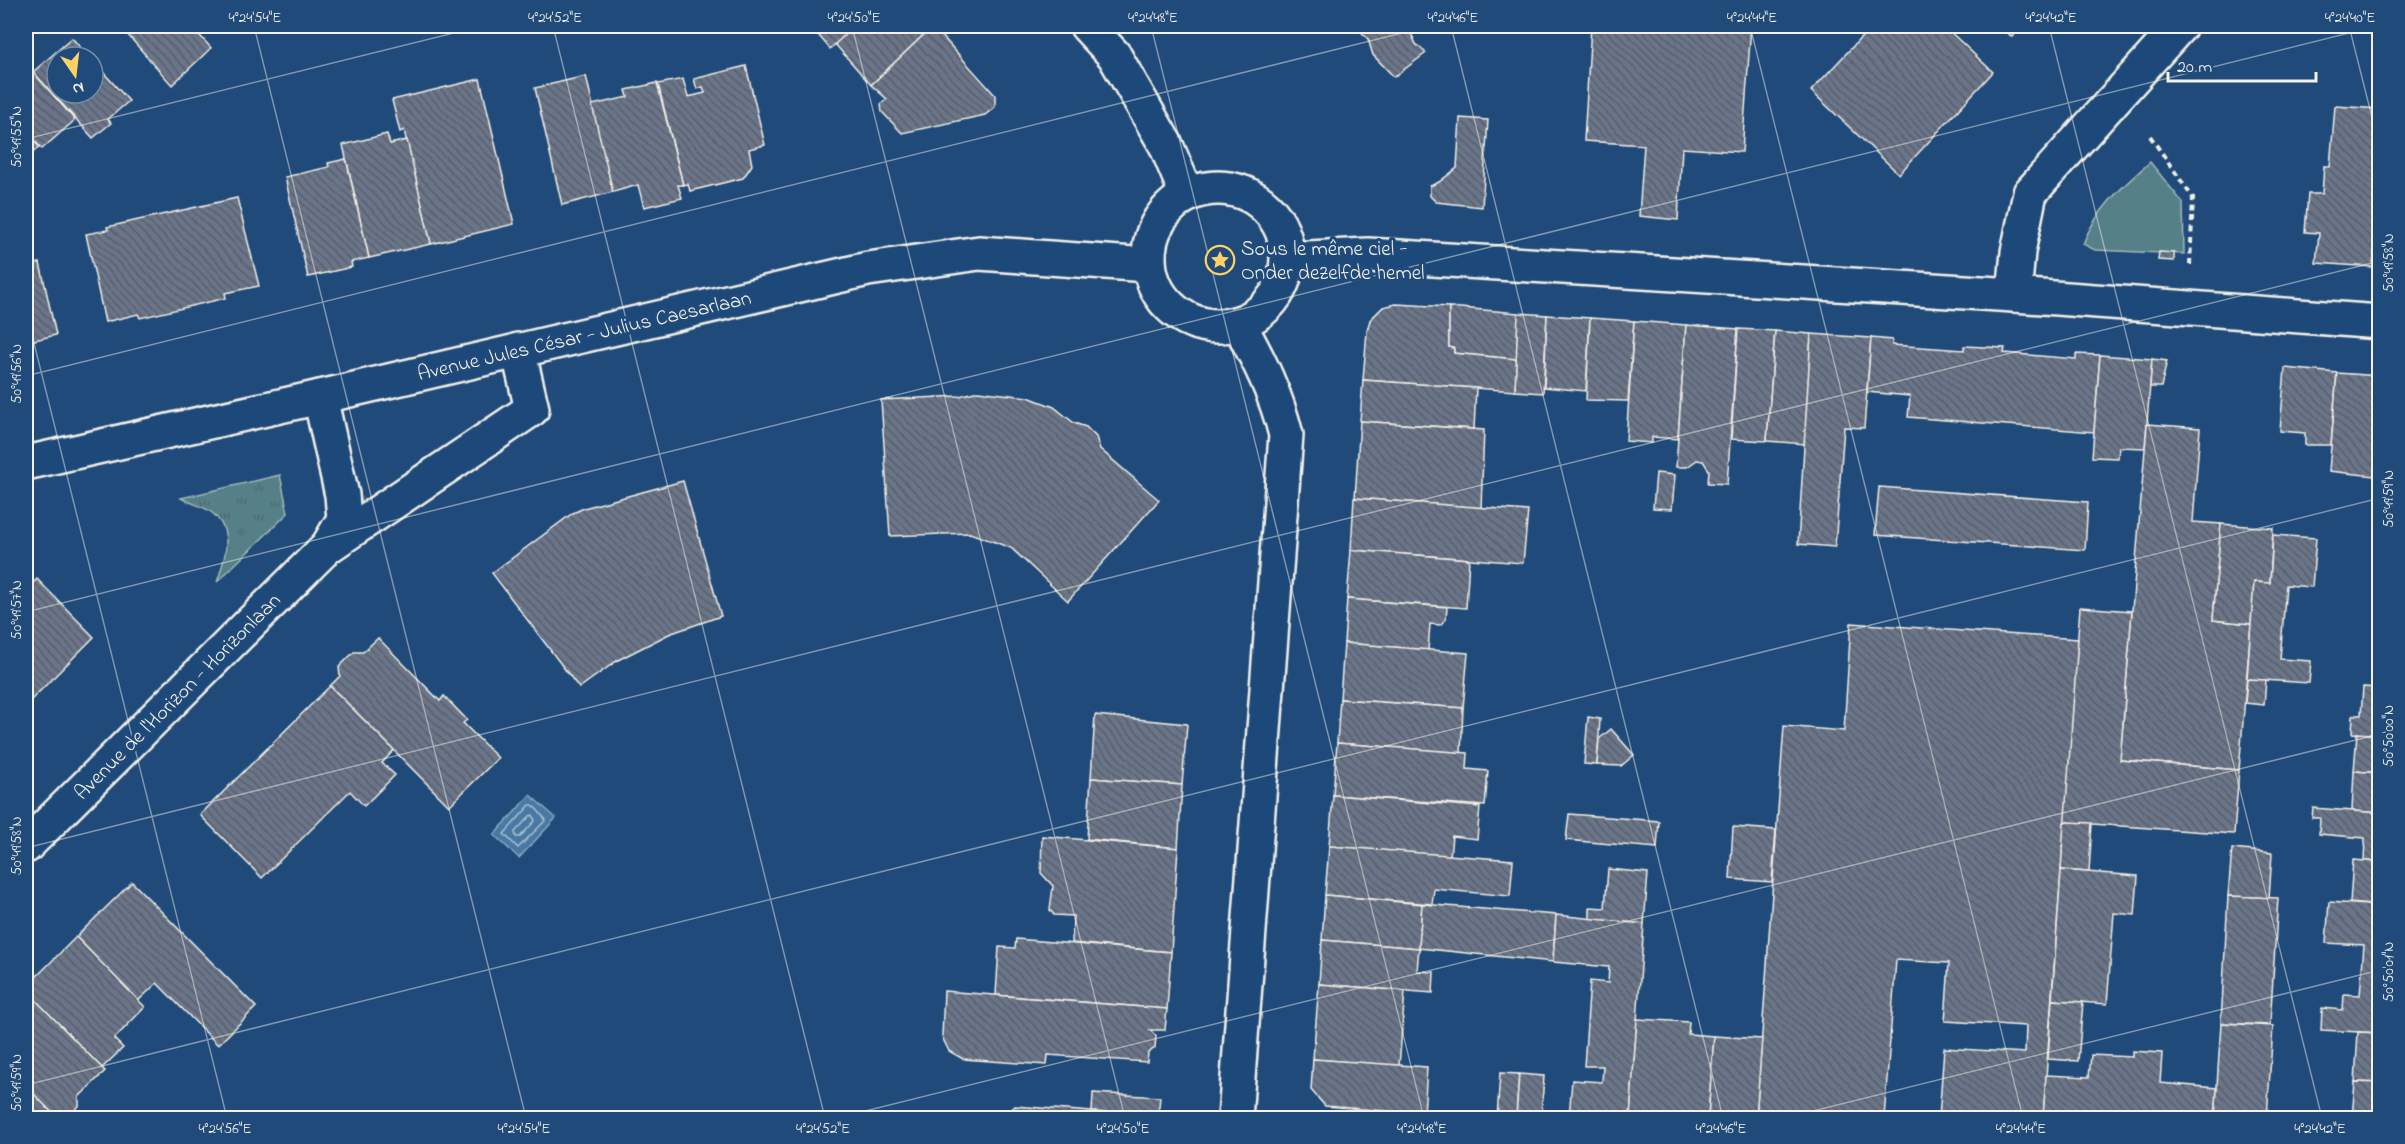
<svg xmlns="http://www.w3.org/2000/svg" width="2405" height="1144" viewBox="0 0 2405 1144" font-family="'Indie Flower',sans-serif">
<style>
.grass{fill:#548088;stroke:#a4b8b8;stroke-width:1.5}
.park{fill:url(#park-tufts);stroke:#a4b8b8;stroke-width:1.5}
.water{fill:#4779a4;stroke:#8ca9bf;stroke-width:1.5}
.lines{fill:none;stroke-linecap:round;stroke-linejoin:round}
.shore{stroke:#afc1cd;stroke-width:1.5}
.building{fill:url(#building-back-hatch);stroke:#f4f1e8;stroke-width:1.5}
.minor-casing{stroke:#f4f1e8;stroke-width:38}
.path{stroke:#f4f1e8;stroke-width:4;stroke-dasharray:6 4.5;stroke-linecap:butt}
.minor{stroke:#1f4a7a;stroke-width:33}
.ticks{fill:none;stroke:#f4f1e8;stroke-width:1.5;stroke-opacity:0.45}
.labels{text-anchor:middle;stroke-width:6;stroke-linejoin:round;paint-order:stroke}
.poi-label{font-size:21px;fill:#f4f1e8;stroke:#1f4a7a;text-anchor:start}
.street-label{font-size:21px;fill:#f4f1e8;stroke:#1f4a7a}
.neatline{fill:none;stroke:#f4f1e8;stroke-width:2}
.ticks-label{font-size:15px;text-anchor:middle;fill:#f4f1e8}
</style>
<defs>
<pattern id="park-tufts" width="24" height="20" patternUnits="userSpaceOnUse" patternTransform="scale(1.5)"><rect width="24" height="20" fill="#548088"/><path d="M3 7l-1-3M5 7V3M7 7l1-3M15 17l-1-3M17 17v-4M19 17l1-3" fill="none" stroke="#4f676a"/></pattern>
<pattern id="building-back-hatch" width="6" height="6" patternUnits="userSpaceOnUse" patternTransform="scale(1.5)"><rect width="6" height="6" fill="#6a7589"/><path d="M-1 5l2 2M0 0l6 6M5-1l2 2" fill="none" stroke="#5a5e68"/></pattern>
</defs>
<rect width="100%" height="100%" fill="#1f4a7a"/>
<filter id="ink" filterUnits="userSpaceOnUse"><feTurbulence type="fractalNoise" baseFrequency=".0167" numOctaves="2"/><feDisplacementMap in="SourceGraphic" scale="12" xChannelSelector="R" yChannelSelector="G"/><feConvolveMatrix kernelMatrix="1 2 1 2 8 2 1 2 1" color-interpolation-filters="sRGB"/></filter>
<g filter="url(#ink)">
<path class="grass" d="M2150 162 2183 203 2184 254 2095 250 2083 244C2096 209 2123 186 2150 162Z"/>
<path class="park" d="M280 475 288 513 217 582C225 559 235 531 211 512 203 506 190 503 181 498Z"/>
<polygon class="water" points="530,795 556,818 519,858 494,835"/>
<g class="lines">
<g class="shore">
<polygon points="530,805 533,805 546,820 518,848 504,834"/>
<polygon points="533,815 535,821 520,837 516,837 515,832 530,816"/>
</g>
</g>
<g class="building">
<polygon points="120,26 191,26 211,48 172,85"/>
<polygon points="821,26 855,26 830,49 815,31"/>
<polygon points="855,26 933,26 871,85 835,44"/>
<polygon points="933,26 995,95 995,107 985,115 902,133 882,112 881,104 887,99 871,85"/>
<polygon points="1356,26 1416,26 1410,31 1416,44 1426,53 1394,77 1373,55 1368,39"/>
<polygon points="1591,26 1751,26 1742,152 1682,148 1678,220 1639,216 1644,145 1584,141"/>
<polygon points="1872,26 1944,26 1993,72 1899,174 1811,91"/>
<polygon points="2000,26 2022,26 2012,37"/>
<polygon points="2364,26 2380,26 2380,39"/>
<polygon points="72,38 89,57 57,57 57,93 93,93 93,61 129,101 108,119 111,123 93,138 33,72"/>
<polygon points="746,66 765,145 749,149 752,165 743,178 690,191 688,184 683,185 658,84 683,79 688,97 705,93 703,87 697,89 694,79"/>
<polygon points="33,72 75,120 42,149 26,131 26,79"/>
<polygon points="586,76 613,192 562,205 535,88"/>
<polygon points="480,79 514,224 431,244 404,130 400,132 392,100"/>
<polygon points="657,83 683,185 678,185 682,198 644,207 638,185 613,192 592,105 628,97 626,90"/>
<polygon points="2335,106 2380,109 2380,187 2373,267 2316,263 2319,233 2305,232 2308,194 2322,194 2324,166 2330,167"/>
<polygon points="1460,118 1488,120 1482,207 1436,202 1430,196 1430,186 1439,182 1457,168"/>
<polygon points="26,131 39,147 26,159"/>
<polygon points="387,134 390,144 407,140 431,244 369,258 343,145"/>
<polygon points="346,159 369,258 351,262 352,267 308,277 285,177 329,167 328,163"/>
<polygon points="2380,187 2380,268 2373,267"/>
<polygon points="237,198 259,286 225,293 226,298 140,318 138,314 105,322 86,234 108,230 107,227"/>
<polygon points="2159,252 2174,253 2174,261 2158,260"/>
<polygon points="40,263 56,335 26,342 26,266"/>
<polygon points="1396,304 1449,307 1449,347 1454,348 1454,353 1517,359 1515,391 1363,380 1367,331 1370,320 1383,307"/>
<polygon points="1449,307 1518,313 1517,359 1454,353 1454,348 1449,347"/>
<polygon points="1518,313 1547,315 1543,393 1515,391"/>
<polygon points="1547,315 1590,318 1586,391 1544,387"/>
<polygon points="1590,318 1634,321 1628,401 1586,400"/>
<polygon points="1634,321 1686,325 1678,439 1652,437 1652,443 1626,441"/>
<polygon points="1686,325 1738,329 1727,484 1708,483 1709,470 1703,461 1697,460 1687,467 1676,467"/>
<polygon points="1738,329 1775,331 1767,441 1731,439"/>
<polygon points="1775,331 1811,334 1805,444 1767,441"/>
<polygon points="1811,334 1871,338 1864,428 1844,427 1835,547 1798,544"/>
<polygon points="1871,338 1892,340 1892,345 1964,350 1964,346 2005,348 2004,353 2076,359 2076,354 2100,355 2094,432 1908,417 1910,396 1867,392"/>
<polygon points="2100,355 2152,359 2145,448 2119,447 2118,458 2092,457"/>
<polygon points="2152,359 2167,361 2161,387 2150,387"/>
<polygon points="2285,368 2337,373 2331,445 2305,445 2305,433 2280,431"/>
<polygon points="2337,373 2380,376 2374,476 2329,471"/>
<polygon points="1363,380 1476,388 1474,429 1360,421"/>
<polygon points="978,391 1028,397 1054,407 1074,423 1086,427 1096,437 1100,449 1159,500 1068,601 1011,548 970,533 890,536 881,400 960,396"/>
<polygon points="2380,392 2380,453 2375,452"/>
<polygon points="1360,421 1484,430 1481,508 1355,498"/>
<polygon points="2147,424 2200,428 2193,522 2221,524 2213,620 2251,624 2239,770 2120,760"/>
<polygon points="1656,473 1675,475 1672,509 1653,508"/>
<polygon points="683,481 721,616 669,634 618,660 579,688 492,573 573,513 584,508"/>
<polygon points="1879,487 2088,502 2085,550 1875,535"/>
<polygon points="1354,498 1528,511 1523,563 1351,550"/>
<polygon points="2221,524 2273,528 2270,583 2254,582 2251,624 2213,620"/>
<polygon points="2273,535 2316,538 2312,587 2286,585 2280,659 2311,661 2309,683 2247,679 2254,582 2270,583"/>
<polygon points="1351,550 1469,559 1466,608 1347,599"/>
<polygon points="37,579 94,637 26,705 26,590"/>
<polygon points="1347,599 1447,607 1446,619 1440,625 1430,624 1428,650 1344,643"/>
<polygon points="2080,607 2132,611 2120,760 2239,770 2234,834 2064,822"/>
<polygon points="1851,623 2078,639 2043,1118 1939,1118 1944,1048 2025,1053 2026,1026 1945,1021 1949,963 1896,960 1884,1118 1756,1118 1784,726 1844,731"/>
<polygon points="378,638 440,701 444,696 467,720 463,723 498,758 449,806 330,686 340,676 339,667 354,652 363,652"/>
<polygon points="1344,643 1468,653 1463,708 1340,699"/>
<polygon points="2247,679 2266,680 2264,705 2245,703"/>
<polygon points="330,686 394,750 382,763 395,775 364,806 350,791 262,878 200,815"/>
<polygon points="2363,687 2380,688 2380,735 2352,733 2353,715 2361,715"/>
<polygon points="1340,699 1463,708 1461,753 1337,743"/>
<polygon points="1095,715 1187,724 1182,785 1091,778"/>
<polygon points="1588,717 1600,719 1597,765 1584,764"/>
<polygon points="1611,729 1634,755 1621,766 1597,765 1599,739"/>
<polygon points="2357,733 2380,735 2380,773 2354,771"/>
<polygon points="1337,743 1468,753 1467,769 1488,771 1485,806 1333,795"/>
<polygon points="2354,771 2380,773 2380,813 2352,811"/>
<polygon points="1091,778 1182,785 1178,848 1087,839"/>
<polygon points="1333,795 1480,807 1477,839 1452,836 1450,857 1329,846"/>
<polygon points="2313,808 2380,813 2380,862 2364,861 2365,838 2319,834 2320,818 2312,818"/>
<polygon points="1569,814 1659,821 1657,848 1566,840"/>
<polygon points="2064,822 2092,823 2089,872 2061,870"/>
<polygon points="1733,827 1776,830 1772,882 1730,879"/>
<polygon points="1042,836 1178,848 1171,952 1072,943 1073,916 1054,915 1050,910 1053,886 1041,873"/>
<polygon points="1329,846 1513,860 1510,896 1434,889 1432,904 1325,895"/>
<polygon points="2232,849 2272,853 2269,898 2228,896"/>
<polygon points="2353,860 2380,862 2380,906 2350,903"/>
<polygon points="1608,869 1648,873 1644,924 1590,919 1590,907 1605,908"/>
<polygon points="2061,870 2138,876 2135,915 2114,913 2107,1004 2052,1000"/>
<polygon points="132,882 256,1007 218,1045 157,983 138,1001 76,937"/>
<polygon points="1325,895 1422,904 1419,948 1322,940"/>
<polygon points="2228,896 2278,898 2270,1025 2221,1023"/>
<polygon points="2329,902 2380,906 2380,1033 2321,1030 2322,1008 2343,1010 2344,994 2360,995 2364,945 2326,943"/>
<polygon points="1422,904 1556,915 1553,962 1419,948"/>
<polygon points="1556,915 1644,924 1630,1118 1569,1118 1572,1080 1602,1082 1603,1066 1584,1066 1590,981 1608,983 1609,967 1553,962"/>
<polygon points="76,937 145,1007 114,1039 123,1048 102,1068 26,990 26,987"/>
<polygon points="1016,939 1171,952 1167,1009 996,995 999,947 1015,948"/>
<polygon points="1322,940 1419,948 1417,971 1434,972 1433,993 1319,984"/>
<polygon points="1319,984 1405,991 1399,1066 1313,1059"/>
<polygon points="26,990 105,1071 79,1097 79,1106 65,1118 57,1118 26,1086"/>
<polygon points="944,991 1167,1009 1165,1030 1150,1030 1156,1036 1155,1048 1148,1053 1147,1062 1048,1055 1047,1065 963,1059 949,1051 942,1037"/>
<polygon points="2052,1000 2083,1002 2078,1061 2048,1059"/>
<polygon points="1637,1019 1689,1022 1688,1034 1714,1036 1708,1118 1630,1118"/>
<polygon points="2221,1023 2273,1026 2267,1118 2215,1118"/>
<polygon points="2358,1032 2380,1033 2380,1083 2355,1082"/>
<polygon points="1714,1036 1762,1039 1756,1118 1708,1118"/>
<polygon points="2132,1051 2162,1053 2160,1083 2217,1088 2215,1118 2043,1118 2046,1075 2089,1077 2091,1055 2132,1057"/>
<polygon points="1313,1059 1427,1067 1424,1114 1325,1106 1311,1090"/>
<polygon points="1500,1073 1519,1074 1516,1118 1497,1118"/>
<polygon points="1519,1074 1544,1076 1541,1118 1516,1118"/>
<polygon points="2355,1082 2380,1083 2380,1118 2352,1118"/>
<polygon points="26,1086 57,1118 26,1118"/>
<polygon points="1093,1093 1160,1097 1158,1116 1092,1112"/>
<polygon points="1015,1106 1092,1112 1158,1116 1158,1118 1004,1118 1004,1116"/>
</g>
<g class="lines">
<g class="minor-casing">
<g id="minor">
<polyline points="1087,26 1114,55 1166,145 1187,195"/>
<circle cx="1218" cy="257" r="69"/>
<polyline points="1288,259 1368,255 2014,295 2380,322"/>
<polyline points="2014,295 2018,252 2030,193 2180,26"/>
<polyline points="26,463 320,397 868,269 979,253 1148,265"/>
<polyline points="330,545 532,409 518,350"/>
<polyline points="26,846 328,546 344,519 342,495 320,397"/>
<path d="M1235 1118 1286 435C1276 394 1259 360 1239 324"/>
</g>
</g>
<polyline class="path" points="2150,136 2193,198 2190,265"/>
<use href="#minor" class="minor"/>
</g>
</g>
<path class="ticks" d="M254 26 526 1118M553 26 825 1118M852 26 1125 1118M1151 26 1424 1118M1451 26 1723 1118M1750 26 2023 1118M2049 26 2322 1118M2349 26 2380 149M26 139 482 26M26 311 227 1118M26 376 1430 26M26 612 2377 26M26 848 2380 261M26 1085 2380 498M837 1118 2380 734M1785 1118 2380 970"/>
<defs>
<g id="sight-ring" transform="scale(1.5)"><circle r="9.5" fill="#1f4a7a" stroke="#ffd166" stroke-width="1.5"/><path d="M0-6L1.8-2.2L6-1.7L2.9 1.2L3.7 5.4L0 3.3L-3.7 5.4L-2.9 1.2L-6-1.7L-1.8-2.2Z" fill="#ffd166"/></g>
</defs>
<g fill-rule="evenodd">
<use href="#sight-ring" x="1220" y="260"/>
</g>
<g class="labels">
<g class="poi-label">
<text x="1241" y="255">Sous le même ciel -<tspan x="1241" dy="24">Onder dezelfde hemel</tspan></text>
</g>
<g class="street-label">
<text transform="translate(584 335) rotate(-13)" y="7">Avenue Jules César - Julius Caesarlaan</text>
<text transform="translate(177 696) rotate(-45)" y="7">Avenue de l'Horizon - Horizonlaan</text>
</g>
</g>
<rect width="2405" height="1144" fill="none" stroke="#1f4a7a" stroke-width="66"/>
<g transform="translate(75 75) rotate(166)"><circle r="28" fill="#1f4a7a" stroke="#748da6" stroke-width="1.5"/>
<path d="M0-4.5L10 22L0 15L-10 22Z" fill="#ffd166"/>
<text y="-9" font-size="16" font-weight="bold" text-anchor="middle" fill="#f4f1e8">N</text>
</g>
<path d="M2168 72v9h148v-9" fill="none" stroke="#f4f1e8" stroke-width="3"/>
<text x="2177" y="72" font-size="18" fill="#f4f1e8" stroke="#1f4a7a" stroke-width="4.5" paint-order="stroke">20 m</text>
<rect x="33" y="33" width="2339" height="1078" class="neatline"/>
<g class="ticks-label">
<text x="255" y="22">4°24'54"E</text>
<text x="555" y="22">4°24'52"E</text>
<text x="854" y="22">4°24'50"E</text>
<text x="1153" y="22">4°24'48"E</text>
<text x="1453" y="22">4°24'46"E</text>
<text x="1752" y="22">4°24'44"E</text>
<text x="2051" y="22">4°24'42"E</text>
<text x="2350" y="22">4°24'40"E</text>
<text transform="translate(16 137) rotate(-90)" y="5">50°49'55"N</text>
<text transform="translate(2388 263) rotate(-90)" y="5">50°49'58"N</text>
<text transform="translate(16 374) rotate(-90)" y="5">50°49'56"N</text>
<text transform="translate(2388 499) rotate(-90)" y="5">50°49'59"N</text>
<text transform="translate(16 610) rotate(-90)" y="5">50°49'57"N</text>
<text transform="translate(2388 736) rotate(-90)" y="5">50°50'00"N</text>
<text transform="translate(16 846) rotate(-90)" y="5">50°49'58"N</text>
<text transform="translate(2388 972) rotate(-90)" y="5">50°50'01"N</text>
<text transform="translate(16 1083) rotate(-90)" y="5">50°49'59"N</text>
<text x="225" y="1133">4°24'56"E</text>
<text x="524" y="1133">4°24'54"E</text>
<text x="823" y="1133">4°24'52"E</text>
<text x="1123" y="1133">4°24'50"E</text>
<text x="1422" y="1133">4°24'48"E</text>
<text x="1721" y="1133">4°24'46"E</text>
<text x="2021" y="1133">4°24'44"E</text>
<text x="2320" y="1133">4°24'42"E</text>
</g>
</svg>
